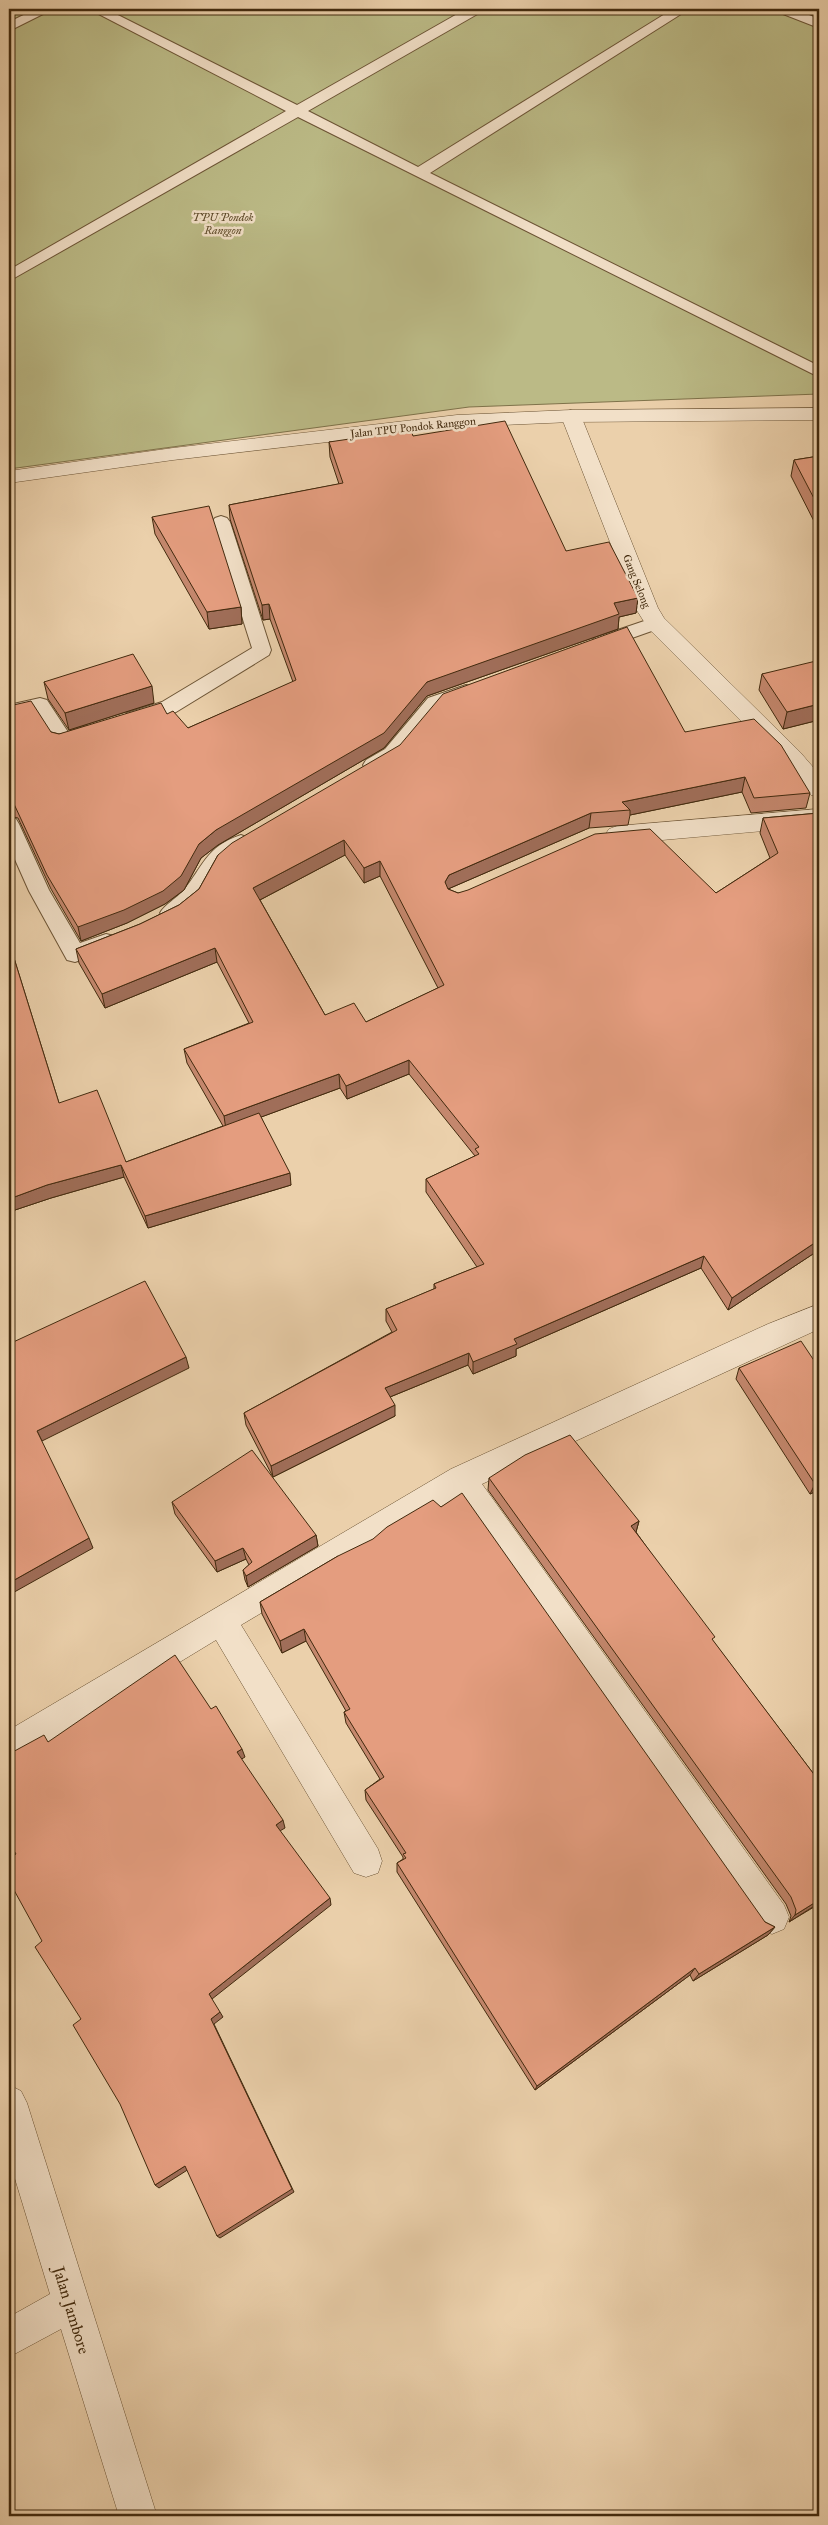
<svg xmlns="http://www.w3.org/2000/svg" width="828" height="2525" viewBox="0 0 828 2525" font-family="'IM FELL Great Primer',serif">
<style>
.green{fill:#bbba86;stroke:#7e724a}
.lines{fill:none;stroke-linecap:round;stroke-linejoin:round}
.service-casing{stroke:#6c5435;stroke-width:2}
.minor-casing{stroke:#6c5435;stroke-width:1}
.tertiary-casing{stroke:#6c5435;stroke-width:1}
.service{fill:#f2e0c8;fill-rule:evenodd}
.minor{fill:#f2e0c8;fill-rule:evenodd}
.tertiary{fill:#f2e0c8;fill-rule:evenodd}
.wall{fill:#c4876d;stroke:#422a0e;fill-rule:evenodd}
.shaded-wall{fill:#a06e59;stroke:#422a0e}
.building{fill:#e49d7f;stroke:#422a0e;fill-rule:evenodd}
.labels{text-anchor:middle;stroke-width:5;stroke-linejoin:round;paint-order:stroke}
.far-park-label{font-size:11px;font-style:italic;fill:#5a4726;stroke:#f2e0c8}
.far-street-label{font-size:11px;fill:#422a0e;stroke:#f2e0c8}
.near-street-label{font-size:16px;fill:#422a0e;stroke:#f2e0c8}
</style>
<rect width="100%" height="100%" fill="#ebd0ab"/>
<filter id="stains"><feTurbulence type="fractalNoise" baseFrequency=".004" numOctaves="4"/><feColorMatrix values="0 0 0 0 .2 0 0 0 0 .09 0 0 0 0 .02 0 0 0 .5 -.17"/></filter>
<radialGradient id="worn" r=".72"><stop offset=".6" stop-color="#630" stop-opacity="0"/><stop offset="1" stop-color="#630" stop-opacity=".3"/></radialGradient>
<polygon class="green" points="9,9 819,9 819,394 469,407 9,469"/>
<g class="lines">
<g class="service-casing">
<g id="service">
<polygon points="36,9 53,9 9,31 9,22"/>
<polygon points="89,9 106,9 297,105 466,9 483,9 481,12 308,111 418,167 673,9 689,9 430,173 819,366 819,377 298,117 9,281 9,270 286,111"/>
<polygon points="776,9 794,9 819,19 819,28 778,12"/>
<polygon points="221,516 227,518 230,522 271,650 269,655 176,712 134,725 127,723 124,718 127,713 162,702 252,648 212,522 215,518"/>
<polygon points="656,617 663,619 665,623 663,627 601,649 594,648 592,643 594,638"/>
<path d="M466 685 473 687 476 692C469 703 451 701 441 709 421 725 397 779 366 770L363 765 366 760 385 749 428 698Z"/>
<polygon points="40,698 47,700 68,732 87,726 94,728 97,733 94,738 63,747 56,745 35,713 9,719 9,705"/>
<polygon points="9,817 16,819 19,824 49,890 80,943 106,934 114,936 117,942 114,948 75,962 67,960 29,891 9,846"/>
<path d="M241 835 248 838 251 843C245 853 232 856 223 864 203 882 200 912 171 921L164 919 160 913C165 904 176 899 183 891 204 866 205 847 241 835Z"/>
</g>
</g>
<g class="minor-casing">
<g id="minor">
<polygon points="571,410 578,412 581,416 658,608 664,618 800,752 819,774 819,797 811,795 784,764 648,628 636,609 561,416 564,412"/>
<polygon points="819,809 819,826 617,844 609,841 605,835 609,829 617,826"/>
<polygon points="819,1304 819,1329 482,1484 784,1905 789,1917 784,1929 772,1934 760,1929 457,1497 241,1625 378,1849 382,1861 378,1873 366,1877 354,1873 216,1640 20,1759 9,1764 9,1730 451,1469 768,1324"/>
<polygon points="9,2085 21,2091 27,2103 157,2516 119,2516 61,2329 9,2357 9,2317 50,2294 9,2159"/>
</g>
</g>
<g class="tertiary-casing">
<polygon id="tertiary" points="819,408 819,420 571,422 457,427 173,460 9,483 9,471 173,448 457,415 571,410"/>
</g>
<use href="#service" class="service"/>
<use href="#minor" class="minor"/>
<use href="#tertiary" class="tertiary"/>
</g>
<g class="wall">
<polygon points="413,436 566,551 638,598 636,613 619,617 618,629 427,696 384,748 218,845 201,858 184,890 165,904 127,923 81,941 51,889 18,818 9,816 9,706 51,732 59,734 167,714 188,728 293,682 270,619 263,620 230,519 229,505 339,484 330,457 329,442"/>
<polygon points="819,456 819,531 791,476 794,460"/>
<polygon points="152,517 241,607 242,624 209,629 155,534"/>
<polygon points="819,666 819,720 783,729 759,690 762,674"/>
<polygon points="44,682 154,703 69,730 48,699"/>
<path d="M685 732 810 793 806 808 751 813 742 792 630 815 628 825 589 828 448 889 458 893H716L770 858 760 833 763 818 819 813V1250L728 1310 701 1268 516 1349V1356L473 1374 468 1365 390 1397 395 1416 273 1477 246 1425 244 1413 392 1332 386 1321V1309L434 1289V1284L477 1267 426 1192V1179L475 1156 409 1074 347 1099 340 1088 261 1117 291 1185 148 1228 124 1177 51 1198 9 1212V942L59 1103 126 1162 223 1126 187 1063 184 1049 249 1023 217 962 105 1008 79 963 76 949 140 924 179 905 199 889 218 855ZM345 855 364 883 380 876 438 988 366 1022 325 1015 260 900Z"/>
<polygon points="739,1368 819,1368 819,1491 819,1490 810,1494 736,1379"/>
<polygon points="489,1478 639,1521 636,1532 713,1641 819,1781 819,1904 789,1922 791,1916 786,1904 488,1490"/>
<polygon points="172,1502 316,1535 318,1546 248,1587 245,1580 243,1570 249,1565 246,1559 217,1572 175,1514"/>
<polygon points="338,1556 765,1922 775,1927 768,1935 693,1981 690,1975 535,2090 397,1872 397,1863 403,1859 403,1857 366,1800 365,1790 380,1779 346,1723 344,1712 346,1711 306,1641 282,1653 262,1614 260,1602"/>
</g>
<g class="shaded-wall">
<polygon points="638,598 636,613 619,617 618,629 427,696 384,748 218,845 201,858 184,890 165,904 127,923 81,941 78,927 199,844 216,830 427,682 614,603"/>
<polygon points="269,604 270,619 263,620 262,605"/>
<polygon points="241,607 242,624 209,629 207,612"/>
<polygon points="152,686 154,703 69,730 65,713"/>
<polygon points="819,704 819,720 783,729 787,712"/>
<polygon points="745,777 742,792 630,815 630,810 622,802"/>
<polygon points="591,813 589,828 448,889 444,896 445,882 449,875"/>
<polygon points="344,840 345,855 254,903 253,888"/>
<polygon points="380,861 380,876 364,883 364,868"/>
<polygon points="215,948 217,962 105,1008 102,994"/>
<polygon points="409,1060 409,1074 347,1099 346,1086"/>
<polygon points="339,1074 340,1088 226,1130 224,1116"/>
<polygon points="121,1165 124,1177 51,1198 9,1212 9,1199 47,1185"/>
<polygon points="290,1173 291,1185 148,1228 145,1216"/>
<polygon points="819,1240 819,1250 728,1310 732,1298"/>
<polygon points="704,1256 701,1268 516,1349 516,1356 473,1374 473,1362 514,1339"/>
<polygon points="469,1353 468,1365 385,1399 385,1388"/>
<polygon points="186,1357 189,1368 42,1441 37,1431"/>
<polygon points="395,1405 395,1416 273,1477 271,1466"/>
<polygon points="819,1482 819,1490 810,1494 815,1484"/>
<polygon points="639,1521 636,1532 629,1537 631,1526"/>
<polygon points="316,1535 318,1546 248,1587 246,1576"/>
<polygon points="89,1538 93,1548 9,1595 9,1583"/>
<polygon points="243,1548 246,1559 217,1572 215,1561"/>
<polygon points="304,1629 306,1641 282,1653 280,1641"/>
<polygon points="242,1749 245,1757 240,1760 237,1752"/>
<polygon points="283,1820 285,1828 278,1832 276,1825"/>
<polygon points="330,1898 331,1905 212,1999 209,1994"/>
<polygon points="819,1900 819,1903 789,1922 795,1915"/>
<polygon points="775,1927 768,1935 693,1981 699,1974"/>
<polygon points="695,1968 690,1975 535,2090 537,2086"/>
<polygon points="220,2012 223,2017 214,2024 294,2192 220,2238 217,2236 211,2019"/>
<polygon points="185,2166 189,2169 159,2188 155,2185"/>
<polygon points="31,2512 32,2516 25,2516 25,2515"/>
</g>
<g class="building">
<polygon points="505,421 566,551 609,542 638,598 614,603 619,614 427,682 384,733 216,830 199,844 181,876 163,891 124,910 78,927 47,875 14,804 9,802 9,706 31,701 51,732 59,734 161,703 167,714 173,711 188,728 296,680 269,604 262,605 229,505 343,483 329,442 411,430 413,436"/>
<polygon points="819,456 819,508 794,460"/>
<polygon points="209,506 241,607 207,612 152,517"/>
<path d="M627 627 685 732 754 719 781 745 810 793 754 798 745 777 622 802 630 810 591 813 449 875 445 882 448 889 458 893 468 890 595 834 650 829 716 893 778 853 763 818 819 813V1240L732 1298 704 1256 514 1339 517 1344 473 1362 469 1353 385 1388 395 1405 271 1466 244 1413 397 1330 386 1309 436 1288 434 1284 484 1264 426 1179 479 1154 475 1149 479 1147 409 1060 346 1086 339 1074 224 1116 184 1049 253 1022 215 948 102 994 76 949 140 924 179 905 199 889 218 855 232 843 400 745 443 694ZM344 840 364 868 380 861 444 985 366 1022 354 1003 325 1015 253 888Z"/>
<polygon points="133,654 152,686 65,713 44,682"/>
<polygon points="816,661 819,666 819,704 787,712 762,674"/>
<polygon points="9,942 59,1103 97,1090 126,1162 259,1113 290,1173 145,1216 121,1165 47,1185 9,1199"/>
<polygon points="145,1281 186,1357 37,1431 89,1538 9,1583 9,1344"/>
<polygon points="801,1341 819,1368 819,1482 815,1484 739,1368"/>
<polygon points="570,1435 639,1521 631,1526 715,1637 712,1639 819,1781 819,1900 795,1915 796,1910 791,1897 489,1478 525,1455"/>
<polygon points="252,1450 316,1535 246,1576 243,1570 252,1562 243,1548 215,1561 172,1502"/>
<polygon points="462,1493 765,1922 775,1927 699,1974 695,1968 537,2086 397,1863 406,1858 403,1854 406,1853 365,1790 384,1777 344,1712 350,1709 304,1629 280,1641 260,1602 338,1556 373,1539 387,1527 433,1500 441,1507"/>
<polygon points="175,1655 211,1709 216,1706 242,1749 237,1752 283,1820 276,1825 330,1898 209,1994 220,2012 211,2019 292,2189 217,2236 185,2166 155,2185 120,2104 73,2025 81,2019 35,1947 42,1941 9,1881 9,1859 16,1854 9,1843 9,1754 44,1735 48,1742"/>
</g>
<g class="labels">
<g class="far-park-label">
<text x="223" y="221">TPU Pondok<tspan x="223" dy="13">Ranggon</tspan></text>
</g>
<g class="far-street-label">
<text transform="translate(413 427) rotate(-6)" y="4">Jalan TPU Pondok Ranggon</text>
<text transform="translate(637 581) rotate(68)" y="4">Gang Selong</text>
</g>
<g class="near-street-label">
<text transform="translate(72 2310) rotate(73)" y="6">Jalan Jambore</text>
</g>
</g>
<rect width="828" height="2525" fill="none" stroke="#ebd0ab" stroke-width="30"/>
<rect x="10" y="10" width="808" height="2505" fill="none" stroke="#422a0e" stroke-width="2.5"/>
<rect x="15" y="15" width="798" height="2495" fill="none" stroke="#422a0e"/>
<rect width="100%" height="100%" filter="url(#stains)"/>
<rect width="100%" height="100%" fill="url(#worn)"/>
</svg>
